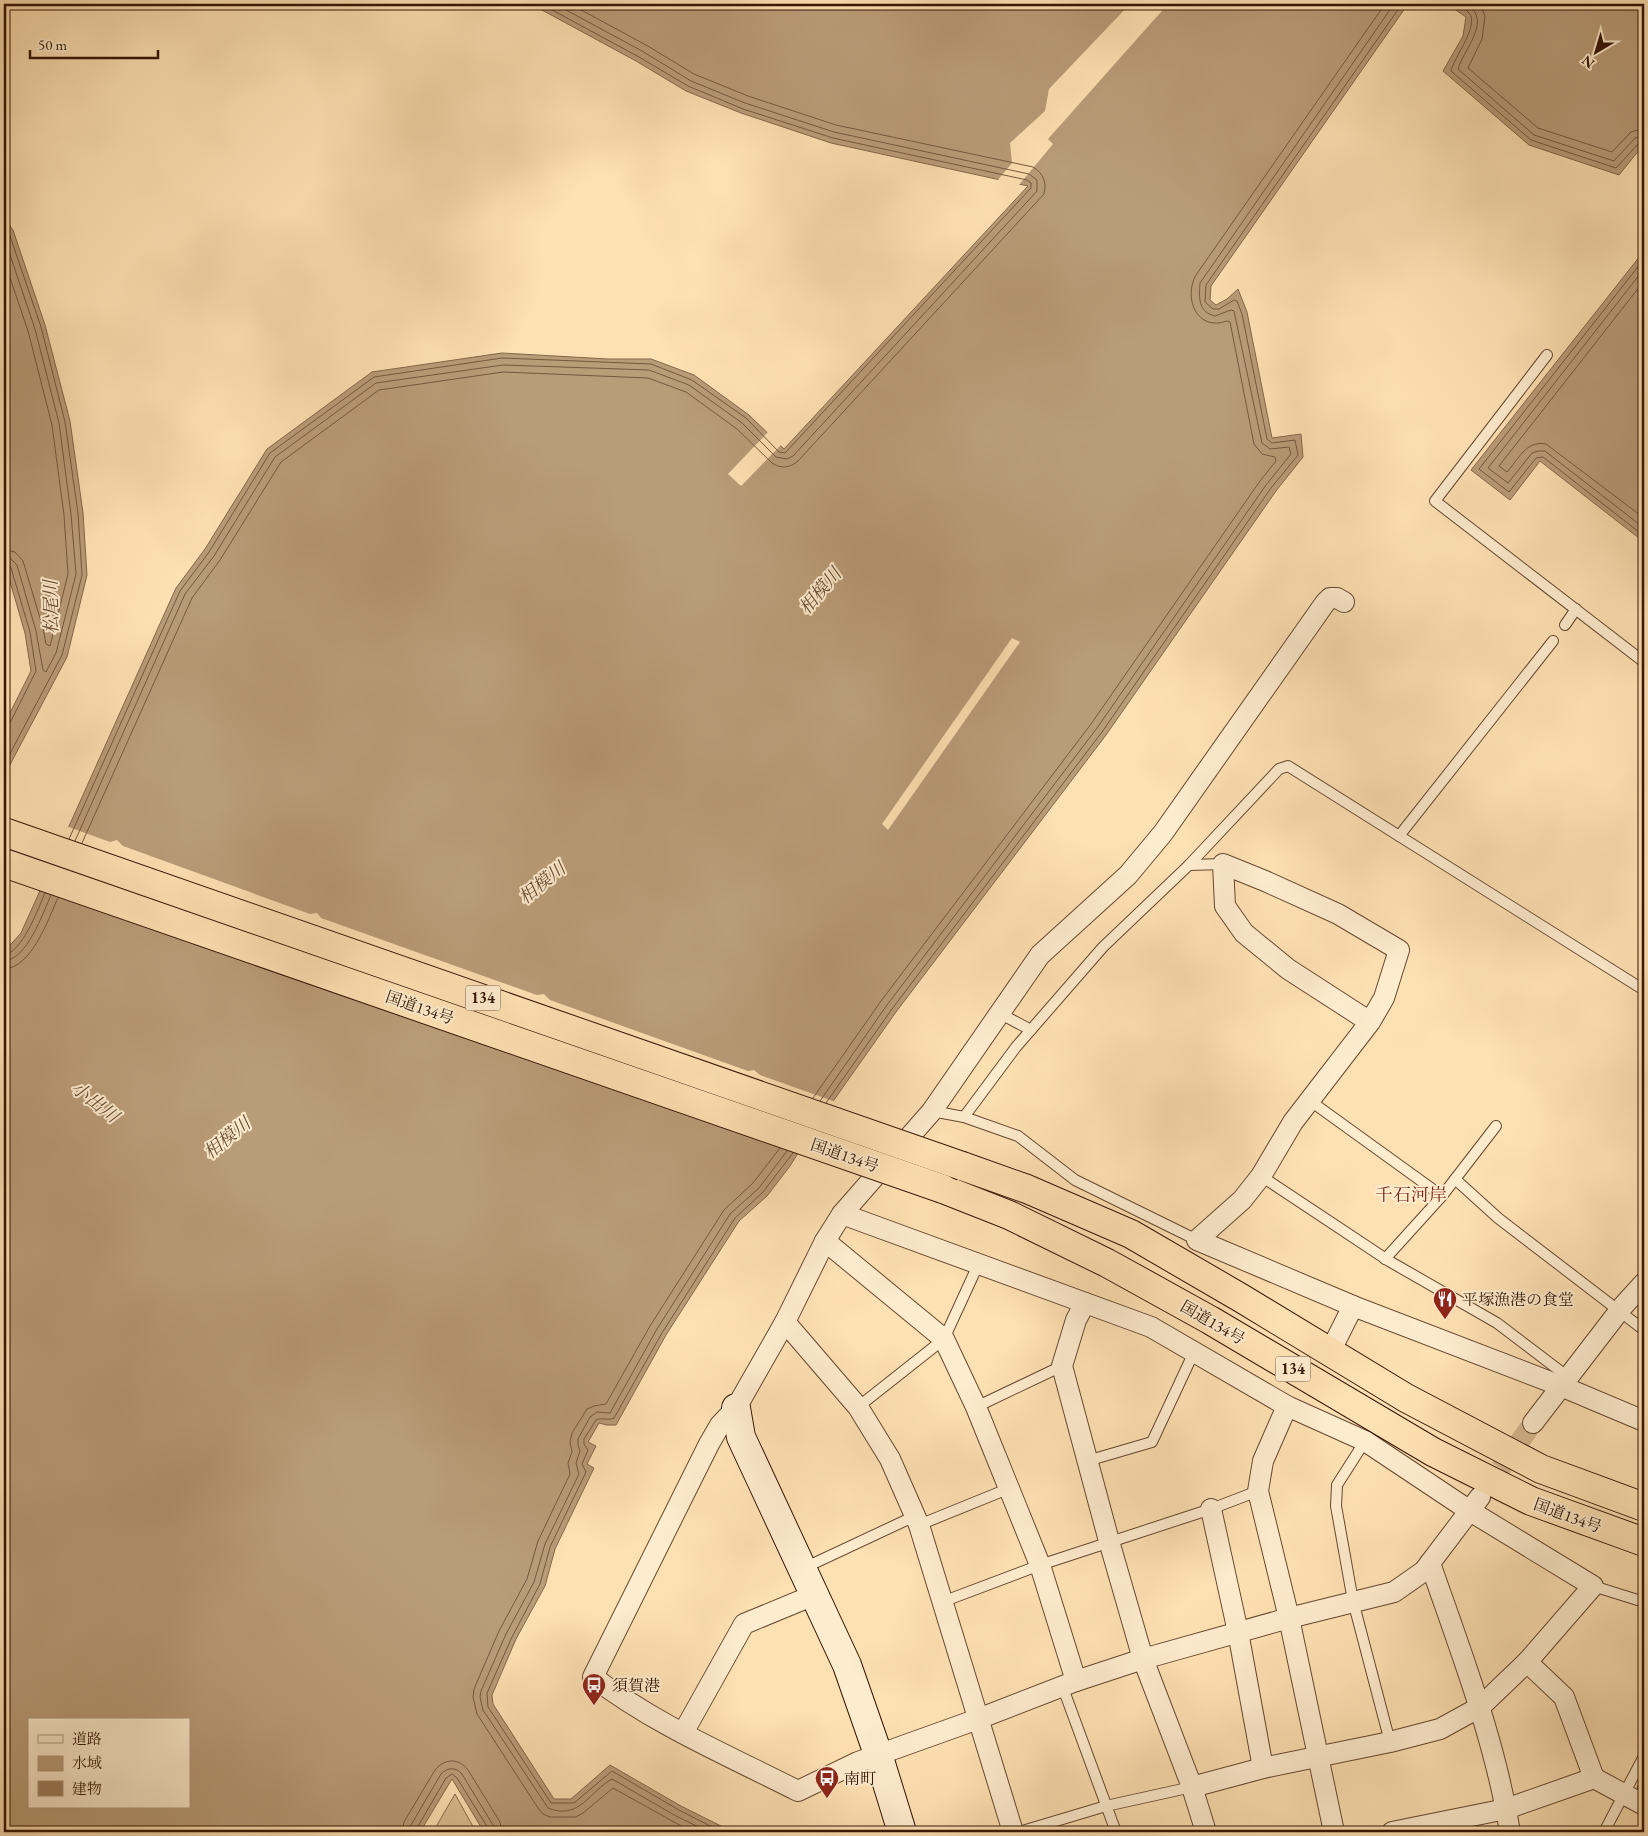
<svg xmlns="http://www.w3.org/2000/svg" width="1648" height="1836" viewBox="0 0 1648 1836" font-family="'EB Garamond','Noto Serif JP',serif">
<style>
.green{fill:#dcbe95;stroke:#886a4d}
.water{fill:#b99c78;stroke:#84664a;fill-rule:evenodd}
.pier{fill:#fee1b3}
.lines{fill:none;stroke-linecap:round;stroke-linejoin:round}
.shore{stroke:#76583e;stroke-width:1}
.street-tunnel{stroke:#d6b890;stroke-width:20;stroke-dasharray:20 10;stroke-linecap:butt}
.lane-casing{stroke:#664830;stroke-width:12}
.street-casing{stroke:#664830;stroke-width:22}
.secondary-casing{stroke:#341505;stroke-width:30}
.highway-casing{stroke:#341505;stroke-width:30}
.lane{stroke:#feecce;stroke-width:10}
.street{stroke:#feecce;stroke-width:20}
.secondary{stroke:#feecce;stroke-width:28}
.highway{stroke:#fee1b3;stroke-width:28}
.highway-bridge-casing{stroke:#341505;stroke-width:30;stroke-linecap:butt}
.highway-bridge{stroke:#fee1b3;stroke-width:28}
.wall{fill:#876d52;stroke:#341505}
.building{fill:#9d7f5f;stroke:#341505}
.labels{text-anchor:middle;stroke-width:4;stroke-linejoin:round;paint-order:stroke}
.shield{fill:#feecce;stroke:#715641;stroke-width:1}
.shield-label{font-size:15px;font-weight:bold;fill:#341505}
.street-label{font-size:16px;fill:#341505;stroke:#feecce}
.poi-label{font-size:16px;fill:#341505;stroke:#feecce;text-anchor:start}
.water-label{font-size:18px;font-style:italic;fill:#694b33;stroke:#feecce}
.neighbourhood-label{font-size:18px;fill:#7a1f14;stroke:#feecce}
</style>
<rect width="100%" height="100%" fill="#fee1b3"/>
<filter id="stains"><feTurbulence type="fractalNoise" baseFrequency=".004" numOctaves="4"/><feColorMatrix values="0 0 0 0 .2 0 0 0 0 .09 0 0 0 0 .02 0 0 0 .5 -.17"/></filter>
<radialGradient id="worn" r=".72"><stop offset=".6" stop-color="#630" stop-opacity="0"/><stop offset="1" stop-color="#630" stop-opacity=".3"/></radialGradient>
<polygon class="green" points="455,1794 476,1832 433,1832"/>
<g class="water">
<path d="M528 4H1408L1211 286 1210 300 1216 305 1227 299 1238 289 1247 312 1272 438 1301 434 1303 457 1276 491 1106 735 896 1012 810 1134 790 1166 767 1196 739 1221 666 1335 616 1425H607L599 1423 588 1442 596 1446 587 1464 594 1468 555 1549 545 1586 516 1639 492 1695 493 1704 554 1799H571L610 1765 681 1806 733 1832H484L452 1779 420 1832H4V952L21 933 176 588 205 549 267 449 372 372 502 353 608 359H651L694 375 749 415 784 449 1028 186 831 143 741 113 686 91 636 61 542 10ZM29 1720H189V1807H29Z"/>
<polygon points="1447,4 1644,4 1644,144 1619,175 1529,145 1443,71 1463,36 1466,17"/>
<polygon points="4,218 13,230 45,325 70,421 83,513 87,575 67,657 4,776 4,725 31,671 25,633 4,561"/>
<polygon points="1644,251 1644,542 1540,461 1510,500 1471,470"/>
</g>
<g class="pier">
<polygon points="1130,4 1168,4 1048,139 1053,144 1018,186 997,181 1012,163 1010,143 1045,111 1049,89"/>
<polygon points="953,262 929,291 868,354"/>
<polygon points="769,431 782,444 741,486 728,474"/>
<polygon points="1012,638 1020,642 888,830 882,824"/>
<polygon points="66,826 110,842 117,840 123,846 310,914 317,913 321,918 537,995 544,994 550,1000 748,1071 754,1070 760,1075 836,1102 801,1155 41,884"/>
</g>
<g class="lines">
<g class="shore">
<path d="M1456 4C1460 6 1466 9 1469 13 1480 25 1453 59 1451 71L1531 140 1616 168 1639 143 1644 142"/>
<path d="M1467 4C1493 21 1463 50 1458 69L1534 135 1614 161 1635 138 1644 135"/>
<polyline points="1480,4 1485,16 1482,39 1468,68 1538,128 1612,152 1631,132 1644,128"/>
<polyline points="4,226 9,233 41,327 65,422 78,513 82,575 62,655 4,765"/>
<polyline points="4,237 35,329 59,423 71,514 76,574 56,653 46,672 43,670 36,631 17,565 11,559 4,557"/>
<polyline points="1644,259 1479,469 1509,492 1536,458 1543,457 1644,536"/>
<polyline points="4,260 28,331 52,425 64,515 68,574 50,646 46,644 43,628 23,561 15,552 4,550"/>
<polyline points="1644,269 1488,468 1508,483 1532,453 1538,451 1545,451 1644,528"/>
<path d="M1644 281 1499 466 1507 472C1518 460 1526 440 1546 444L1644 518"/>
<polyline points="4,563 8,564 11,568 30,632 36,671 10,723 4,726"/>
<polyline points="69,839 180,591 209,552 270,453 374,377 502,358 651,364 692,380 746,418 779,452 785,453 1031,188 1031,183 1027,180 833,138 743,109 688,86 639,57 541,4"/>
<polyline points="75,841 185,594 214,556 275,457 376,383 503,365 649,370 689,385 742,423 776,457 787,459 793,456 1037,191 1037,180 1029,174 834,132 745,103 691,81 642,51 555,4"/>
<path d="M82 843 192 598 220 560 281 462 379 390 503 372 648 378 686 392 737 429 772 463C781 469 790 468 798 461L1044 194C1047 182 1043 173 1033 167L836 125 748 96 694 74 646 45 570 4"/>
<path d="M4 955C22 953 38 909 45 893"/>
<path d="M4 961C27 960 43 913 51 895"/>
<path d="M4 969C32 968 48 919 58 898"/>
<path d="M813 1098 881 1001 1091 724 1260 481 1276 461 1275 457 1262 454 1254 444 1230 322 1227 321C1197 332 1183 298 1196 275L1385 4"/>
<path d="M820 1101 887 1005 1097 728 1266 485 1291 454 1289 447 1270 449 1262 443 1234 311 1231 310 1215 316C1198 312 1199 298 1200 283L1394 4"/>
<polyline points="826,1103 892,1009 1102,732 1271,488 1298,455 1295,440 1272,443 1267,439 1242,314 1237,301 1234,300 1219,309 1213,309 1205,302 1206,285 1402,4"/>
<path d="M402 1832 404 1822 435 1770C445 1758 459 1758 468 1770L500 1822 502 1832"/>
<path d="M409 1832 411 1825 441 1774C448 1767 456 1767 462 1774L493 1825 494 1832"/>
<polyline points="416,1832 417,1828 446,1778 452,1774 457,1778 488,1828 488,1832"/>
<polyline points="692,1832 613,1788 583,1813 576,1817 550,1817 543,1814 538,1808 477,1714 473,1697 474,1689 499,1631 527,1579 538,1541 570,1474 568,1463 572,1452 570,1442 572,1433 587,1409 594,1406 606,1404 650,1326 724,1210 753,1183 780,1148"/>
<path d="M709 1832 676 1816 612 1779C590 1791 579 1821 548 1808L483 1710 480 1697 481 1691 506 1634 534 1582 545 1544 579 1474 576 1463 580 1451 578 1445V1439L590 1417 597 1412 610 1413 657 1329 730 1214 759 1188 787 1151"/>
<path d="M722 1832 679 1810 612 1771 574 1803H551L488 1707 487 1693 512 1637 540 1584 550 1547 586 1472 582 1464 588 1450 584 1444V1439L596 1420C602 1417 608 1421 614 1418L662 1333 735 1218 763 1192 793 1153"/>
</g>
<polyline class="street-tunnel" points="1483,1493 1533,1423"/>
<g class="lane-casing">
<g id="lane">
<polyline points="1547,355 1435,501 1644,662"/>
<polyline points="1565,625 1576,609"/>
<polyline points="1399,836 1553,641"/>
<polyline points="1189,865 1223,864"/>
<polyline points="999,1013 1031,1030"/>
<polyline points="1309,1100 1442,1196"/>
<polyline points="932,1111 964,1117 1018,1136 1075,1180 1197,1240"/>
<polyline points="964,1117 1016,1047 1103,947 1189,865 1279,769 1288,766 1644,990"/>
<polyline points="1261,1176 1389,1261 1497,1323 1568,1377"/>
<polyline points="1455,1179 1498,1218 1644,1330"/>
<polyline points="1385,1259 1442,1196 1496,1126"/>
<polyline points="858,1407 944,1339 978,1265"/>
<polyline points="976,1407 1062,1366"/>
<polyline points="1365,1441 1337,1485 1336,1506 1353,1601 1390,1742"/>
<polyline points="1087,1461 1152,1442 1194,1352"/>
<polyline points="919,1525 1010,1488"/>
<polyline points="804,1568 915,1516"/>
<polyline points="1593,1586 1644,1602"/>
<polyline points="942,1602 1040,1565 1211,1509 1258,1491"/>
<polyline points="1063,1688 1116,1832"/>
<polyline points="1019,1832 1106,1806 1192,1787"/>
<polyline points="1604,1832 1644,1756"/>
</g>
</g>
<g class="street-casing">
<g id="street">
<path d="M1344 602 1337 598H1330L1325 603 1163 833 1128 875 1040 955 932 1111 842 1214 825 1241 785 1322 736 1408 720 1425 709 1444 593 1677C654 1724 729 1756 798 1791L858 1762 978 1719 1076 1681 1143 1659 1289 1618 1394 1592 1424 1571 1480 1497"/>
<polyline points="842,1214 1151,1327 1287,1406 1365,1441 1470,1511 1593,1586 1527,1662 1480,1707 1440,1729 1390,1742 1263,1768 1192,1787"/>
<polyline points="825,1241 944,1339 976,1407 1040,1565 1076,1681"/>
<polyline points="1085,1303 1076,1320 1062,1366 1109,1541 1143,1659 1192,1787 1206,1832"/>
<polyline points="1353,1306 1197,1240 1242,1200 1261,1176 1293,1122 1370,1022 1384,998 1399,950 1338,914 1265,881 1223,864 1225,906 1244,933 1288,969 1370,1022"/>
<polyline points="785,1322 858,1407 890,1459 919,1525 1013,1832"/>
<polyline points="1330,1352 1353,1306 1561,1386 1644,1421"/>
<polyline points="1287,1406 1263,1461 1258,1491 1289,1618 1334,1832"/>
<polyline points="1533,1423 1623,1306 1644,1283"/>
<polyline points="1211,1509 1238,1632 1263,1768"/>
<path d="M1430 1563C1461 1652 1495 1740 1510 1832"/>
<polyline points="1527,1662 1564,1697 1594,1778"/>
<polyline points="683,1733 744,1624 814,1595"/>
<polyline points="1392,1832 1506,1809 1594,1778 1644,1805"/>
</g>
</g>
<g class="secondary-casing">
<polyline id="secondary" points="736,1408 741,1437 847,1665 878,1754 902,1832"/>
</g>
<g class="highway-casing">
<g id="highway">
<polyline points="962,1166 1027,1189 1131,1234 1241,1298 1406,1398 1541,1469 1644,1507"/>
<polyline points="943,1189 1009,1215 1107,1263 1210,1320 1433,1452 1531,1501 1644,1542"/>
</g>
</g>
<use href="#lane" class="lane"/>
<use href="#street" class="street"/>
<use href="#secondary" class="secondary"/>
<use href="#highway" class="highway"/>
<g class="highway-bridge-casing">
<g id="highway-bridge">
<polyline points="4,832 962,1166"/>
<polyline points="4,863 943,1189"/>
</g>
</g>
<use href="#highway-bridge" class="highway-bridge"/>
</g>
<polygon class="wall" points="1644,1773 1644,1792 1637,1788"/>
<polygon class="building" points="1644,1775 1644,1784 1641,1782"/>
<defs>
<g id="restaurant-pin" transform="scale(1.25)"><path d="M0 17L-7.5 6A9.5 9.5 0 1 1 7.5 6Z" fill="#8f2418" stroke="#feecce"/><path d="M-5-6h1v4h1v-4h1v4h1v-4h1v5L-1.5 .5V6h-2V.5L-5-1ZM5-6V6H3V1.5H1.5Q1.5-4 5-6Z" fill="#fff"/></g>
<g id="bus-pin" transform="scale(1.25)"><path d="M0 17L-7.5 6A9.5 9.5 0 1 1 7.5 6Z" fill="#8f2418" stroke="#feecce"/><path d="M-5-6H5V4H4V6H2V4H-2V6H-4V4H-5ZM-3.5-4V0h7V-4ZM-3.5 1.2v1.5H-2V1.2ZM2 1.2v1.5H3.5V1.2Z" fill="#fff"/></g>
</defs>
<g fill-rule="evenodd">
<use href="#restaurant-pin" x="1445" y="1299"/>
<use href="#bus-pin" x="594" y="1685"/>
<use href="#bus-pin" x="827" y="1778"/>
</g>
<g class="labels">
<g class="shield">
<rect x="465.5" y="985.5" width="35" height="25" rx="4"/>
<rect x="1275.5" y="1356.5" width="35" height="25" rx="4"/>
</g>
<g class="shield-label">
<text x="483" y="1003">134</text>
<text x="1293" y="1374">134</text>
</g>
<g class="street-label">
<text transform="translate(420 1007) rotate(19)" y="6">国道134号</text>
<text transform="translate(845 1155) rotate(19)" y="6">国道134号</text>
<text transform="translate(1213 1322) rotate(30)" y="6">国道134号</text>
<text transform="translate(1568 1515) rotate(20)" y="6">国道134号</text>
</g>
<g class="poi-label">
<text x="1462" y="1305">平塚漁港の食堂</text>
<text x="612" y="1691">須賀港</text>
<text x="844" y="1784">南町</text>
</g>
<g class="water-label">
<text transform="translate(820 591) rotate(-50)" y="6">相模川</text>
<text transform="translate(51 607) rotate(-91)" y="6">松尾川</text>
<text transform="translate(542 883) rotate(-39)" y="6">相模川</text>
<text transform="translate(95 1102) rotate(38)" y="6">小出川</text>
<text transform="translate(227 1138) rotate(-39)" y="6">相模川</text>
</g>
<g class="neighbourhood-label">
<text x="1411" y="1201">千石河岸</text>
</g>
</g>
<rect width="1648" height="1836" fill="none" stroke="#fee1b3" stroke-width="20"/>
<rect x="5" y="5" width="1638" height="1826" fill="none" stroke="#341505" stroke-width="2.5"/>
<rect x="10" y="10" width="1628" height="1816" fill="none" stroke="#341505"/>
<rect x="28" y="1718" width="162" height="90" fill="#feecce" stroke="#ad967e"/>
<rect x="38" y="1735" width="25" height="8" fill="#feecce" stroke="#ad967e"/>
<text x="72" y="1744" font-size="15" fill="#341505">道路</text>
<rect x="38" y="1756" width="25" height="15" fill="#b99c78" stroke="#ad967e"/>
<text x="72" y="1768" font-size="15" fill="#341505">水域</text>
<rect x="38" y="1781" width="25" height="15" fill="#9d7f5f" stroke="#ad967e"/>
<text x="72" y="1794" font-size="15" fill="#341505">建物</text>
<g transform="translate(1596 52) rotate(218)" stroke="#feecce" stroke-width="4" paint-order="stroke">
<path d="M0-4L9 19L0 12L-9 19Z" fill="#341505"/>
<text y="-8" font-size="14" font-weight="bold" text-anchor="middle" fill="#341505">N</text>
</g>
<path d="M30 50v8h128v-8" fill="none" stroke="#341505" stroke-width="2.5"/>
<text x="38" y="50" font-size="15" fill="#341505" stroke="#feecce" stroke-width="4" paint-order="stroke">50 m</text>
<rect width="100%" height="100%" filter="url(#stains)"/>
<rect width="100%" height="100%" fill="url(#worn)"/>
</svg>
